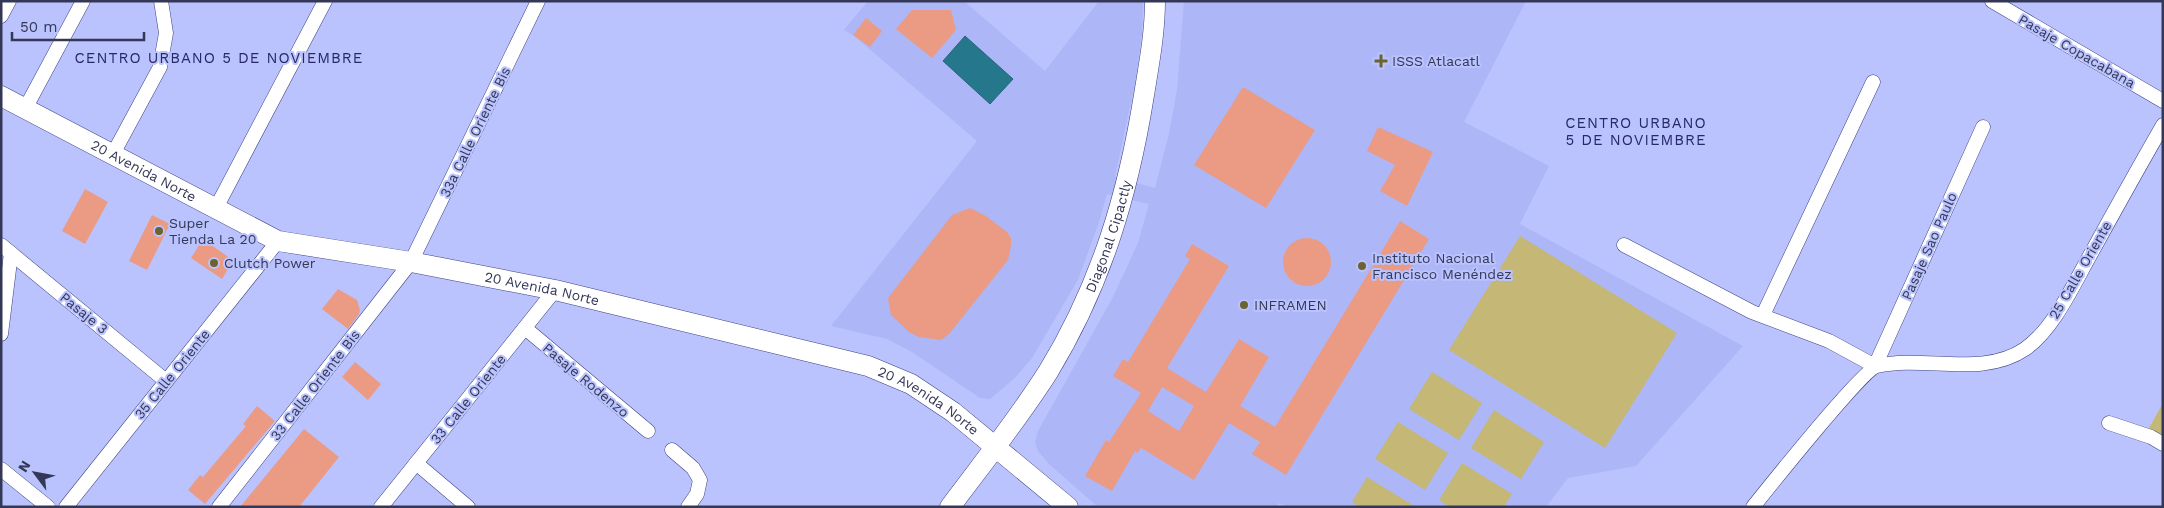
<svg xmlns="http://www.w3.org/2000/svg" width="2164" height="508" viewBox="0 0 2164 508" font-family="'Work Sans',sans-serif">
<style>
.built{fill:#adb6f7}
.green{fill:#c5b775}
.water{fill:#25778c;stroke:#2a647c}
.building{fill:#eb9b83;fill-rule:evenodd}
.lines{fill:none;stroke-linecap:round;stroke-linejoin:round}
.street-casing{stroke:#3e4282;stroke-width:15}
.secondary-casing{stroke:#3e4282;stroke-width:21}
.street{stroke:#fff;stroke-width:14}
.secondary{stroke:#fff;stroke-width:20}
.poi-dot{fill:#6d6330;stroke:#bac3fe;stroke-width:2}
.labels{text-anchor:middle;stroke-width:4;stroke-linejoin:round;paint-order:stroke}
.street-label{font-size:14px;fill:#343856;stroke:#bac3fe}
.poi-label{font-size:14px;fill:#343856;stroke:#bac3fe;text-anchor:start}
.neighbourhood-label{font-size:15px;letter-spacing:1px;fill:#272866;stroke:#bac3fe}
</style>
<rect width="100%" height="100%" fill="#bac3fe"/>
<polygon class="built" points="868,1 964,1 1045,71 1099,1 1143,1 1142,32 1136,78 1115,177 1155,188 1169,134 1177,90 1184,1 1526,1 1464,122 1549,166 1520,224 1743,346 1636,466 1568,478 1546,507 1290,507 1279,503 1276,507 1098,507 1050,465 1038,451 1035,442 1038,431 1113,297 1138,243 1149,204 1107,194 1099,222 1078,280 1032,358 1015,378 990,399 980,398 912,352 887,339 831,326 977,141 853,35 844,30"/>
<g class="green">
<polygon points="1520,236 1677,333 1605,448 1449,350"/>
<polygon points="1432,372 1482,403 1459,440 1409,409"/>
<polygon points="2163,403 2163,437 2149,428"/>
<polygon points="1494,410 1544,442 1521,479 1471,448"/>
<polygon points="1398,422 1448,453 1425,490 1375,459"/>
<polygon points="1462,463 1512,494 1504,507 1450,507 1439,500"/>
<polygon points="1367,477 1416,507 1360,507 1352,502"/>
</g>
<polygon class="water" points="965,36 1013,79 990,104 943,61"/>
<g class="building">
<polygon points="912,10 951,10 956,30 932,58 896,29"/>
<polygon points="866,18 882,31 870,47 853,35"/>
<polygon points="1243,87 1315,130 1266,208 1194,165"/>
<polygon points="1378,127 1433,152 1407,206 1380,191 1395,165 1367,151"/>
<polygon points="85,189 108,202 85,244 62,231"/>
<polygon points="970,208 986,216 1007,232 1011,238 1011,246 1008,260 949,334 941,340 919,337 909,332 891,315 888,298 952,215"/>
<polygon points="152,215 170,224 147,270 129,261"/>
<path d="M1400 221 1429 239 1286 475 1252 454 1260 442 1229 423 1194 480 1141 448 1137 453 1135 451 1112 491 1085 476 1106 440 1109 442 1141 393 1113 376 1123 359 1128 362 1190 259 1185 256 1192 244 1229 266 1167 368 1206 392 1239 339 1269 357 1240 406 1275 427ZM1162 387 1194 406 1179 431 1148 411Z"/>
<circle cx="1307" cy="262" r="24"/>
<polygon points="203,239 231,259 230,266 222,279 191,258"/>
<polygon points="338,289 357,300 360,310 359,314 348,329 322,309"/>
<polygon points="355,362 381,384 368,400 342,377"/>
<polygon points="257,406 275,421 205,504 188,490 200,475 203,477 246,426 243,424"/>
<polygon points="304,429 339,457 299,507 240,507"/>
</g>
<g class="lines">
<g class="street-casing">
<g id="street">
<polyline points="1992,1 2163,101"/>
<polyline points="1,16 9,1"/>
<polyline points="25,109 83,1"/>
<polyline points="113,154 160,67 166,33 161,1"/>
<polyline points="216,208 325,1"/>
<polyline points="1,245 166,381"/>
<polyline points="1624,245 1752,312 1829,341 1875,366 1983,127"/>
<polyline points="1763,315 1873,82"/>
<polyline points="525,328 648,431"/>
<polyline points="1,334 11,253"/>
<polyline points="2109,423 2151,437 2163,444"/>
<polyline points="672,450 693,468 700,480 697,494 688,507"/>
<polyline points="416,463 468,507"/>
<polyline points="1,469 48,507"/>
<polyline points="66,507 278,241"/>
<polyline points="219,507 411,262 538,1"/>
<polyline points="381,507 555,290"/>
<path d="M1753 507C1769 487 1863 369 1877 366 1925 355 1982 378 2025 349 2055 328 2075 281 2093 250 2116 208 2139 167 2163 125"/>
</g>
</g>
<g class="secondary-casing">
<g id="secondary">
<path id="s1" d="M1 96 278 241 411 262 555 290 868 366 911 384 953 412 1068 507"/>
<path id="s2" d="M950 507C983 463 1018 419 1048 372 1101 285 1128 195 1144 95 1149 64 1155 33 1155 1"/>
</g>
</g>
<use href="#street" class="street"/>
<use href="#secondary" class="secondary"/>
</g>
<g class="poi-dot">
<path d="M1378.5 53.5h5v5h5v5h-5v5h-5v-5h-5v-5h5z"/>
<circle cx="159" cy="231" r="5"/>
<circle cx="214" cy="263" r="5"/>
<circle cx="1362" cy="266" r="5"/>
<circle cx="1244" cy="305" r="5"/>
</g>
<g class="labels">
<g class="street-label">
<text transform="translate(2077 51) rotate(30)" y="5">Pasaje Copacabana</text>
<text transform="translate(475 132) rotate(-64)" y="5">33a Calle Oriente Bis</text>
<text dy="5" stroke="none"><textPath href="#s1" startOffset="161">20 Avenida Norte</textPath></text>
<text dy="5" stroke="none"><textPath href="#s2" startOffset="316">Diagonal Cipactly</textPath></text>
<text transform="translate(1929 246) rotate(-66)" y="5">Pasaje Sao Paulo</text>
<text transform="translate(2080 270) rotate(-60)" y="5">25 Calle Oriente</text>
<text dy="5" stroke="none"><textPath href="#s1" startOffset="581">20 Avenida Norte</textPath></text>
<text transform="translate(84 313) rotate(39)" y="5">Pasaje 3</text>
<text transform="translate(172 374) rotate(-51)" y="5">35 Calle Oriente</text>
<text transform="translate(586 380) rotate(40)" y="5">Pasaje Rodenzo</text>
<text transform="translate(315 385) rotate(-52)" y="5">33 Calle Oriente Bis</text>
<text transform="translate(468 399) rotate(-51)" y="5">33 Calle Oriente</text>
<text dy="5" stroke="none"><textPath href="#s1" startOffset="986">20 Avenida Norte</textPath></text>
</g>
<g class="poi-label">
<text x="1392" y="66">ISSS Atlacatl</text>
<text x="169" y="228">Super<tspan x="169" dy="16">Tienda La 20</tspan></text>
<text x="1372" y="263">Instituto Nacional<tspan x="1372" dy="16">Francisco Menéndez</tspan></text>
<text x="224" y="268">Clutch Power</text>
<text x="1254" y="310">INFRAMEN</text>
</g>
<g class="neighbourhood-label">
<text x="219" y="63">CENTRO URBANO 5 DE NOVIEMBRE</text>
<text x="1636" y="128">CENTRO URBANO<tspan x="1636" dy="17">5 DE NOVIEMBRE</tspan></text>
</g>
</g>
<rect width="2164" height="508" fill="none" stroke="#343856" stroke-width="5"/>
<g transform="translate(35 473) rotate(302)" stroke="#bac3fe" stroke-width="4" paint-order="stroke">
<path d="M0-4L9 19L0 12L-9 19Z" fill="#343856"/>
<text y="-8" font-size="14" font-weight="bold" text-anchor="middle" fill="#343856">N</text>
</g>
<path d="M12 32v8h132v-8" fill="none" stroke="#343856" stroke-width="2.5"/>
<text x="20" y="32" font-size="15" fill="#343856" stroke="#bac3fe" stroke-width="4" paint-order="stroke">50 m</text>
</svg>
